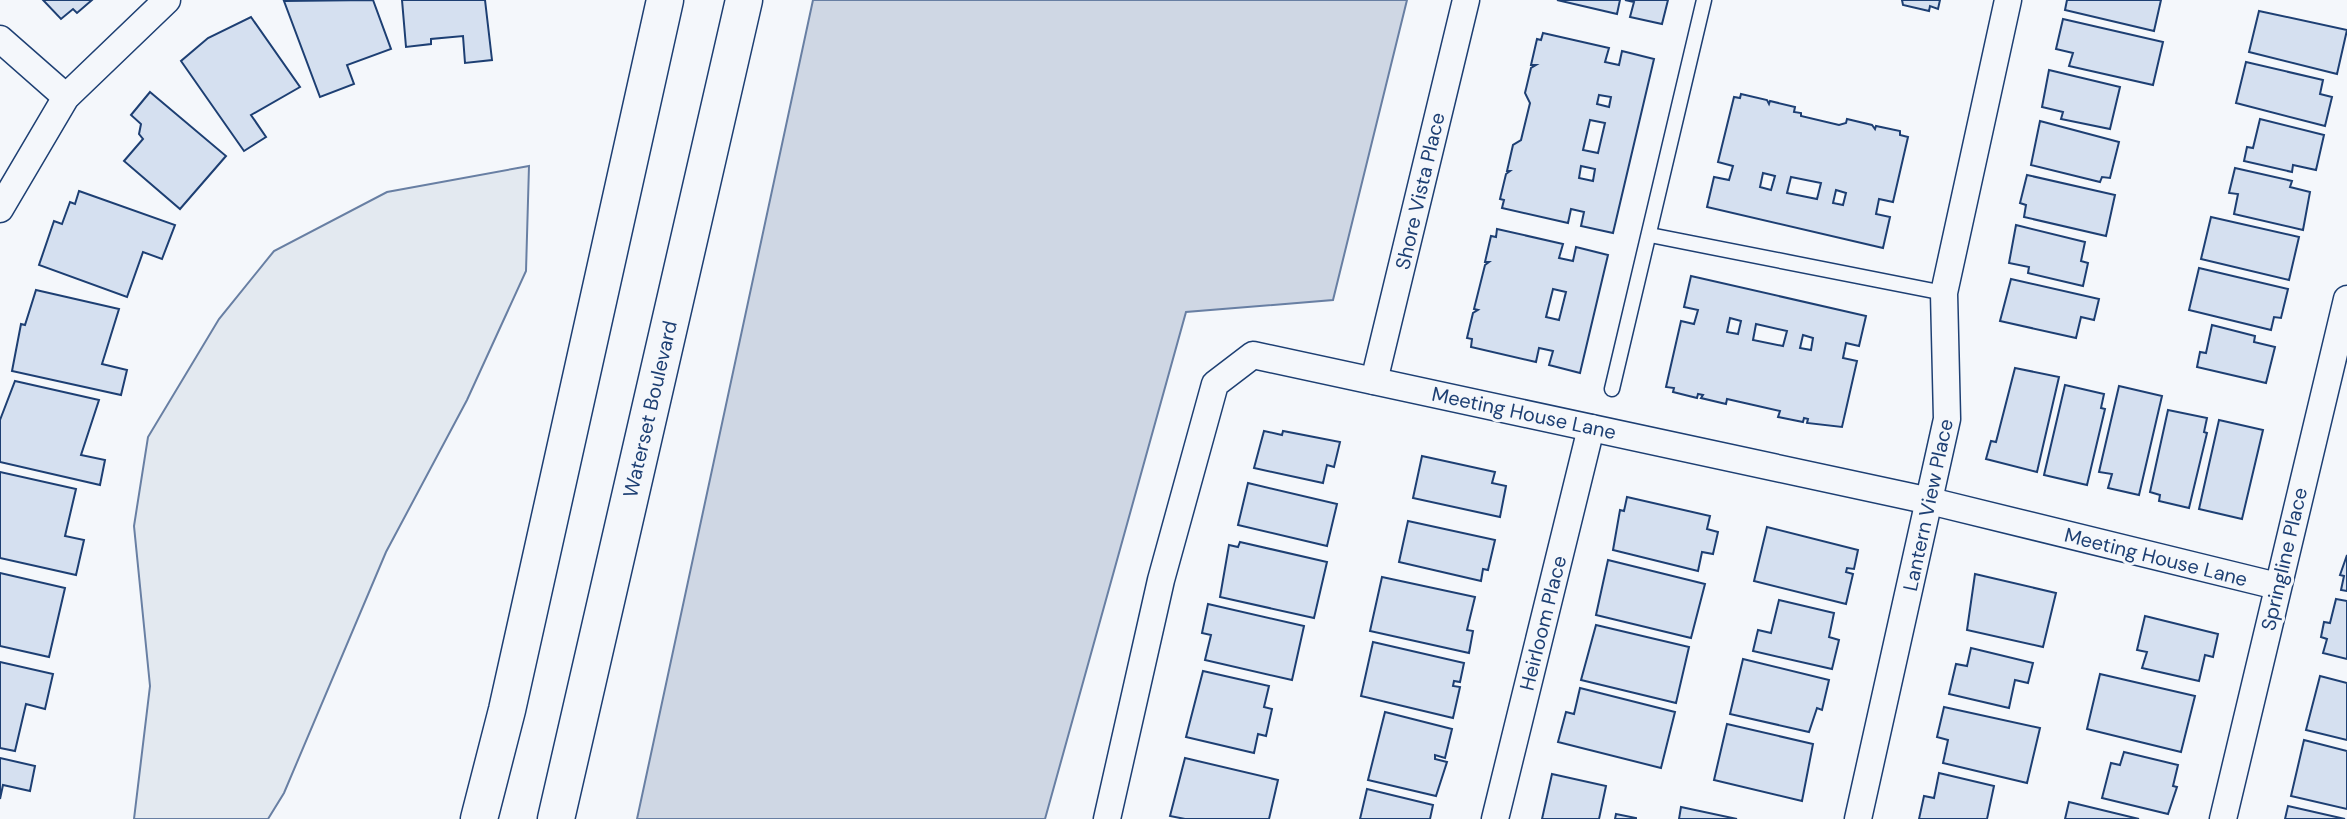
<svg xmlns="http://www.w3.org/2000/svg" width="2347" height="819" viewBox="0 0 2347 819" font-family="'DM Sans',sans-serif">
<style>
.green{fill:#e3e9f0;stroke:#687fa3;stroke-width:2}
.water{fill:#cfd7e4;stroke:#687fa3;stroke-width:2}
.building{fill:#d5e0f0;stroke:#1d3f73;stroke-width:2;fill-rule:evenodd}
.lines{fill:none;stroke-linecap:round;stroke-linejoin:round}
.lane-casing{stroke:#1d3f73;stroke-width:17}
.street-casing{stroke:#1d3f73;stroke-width:29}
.secondary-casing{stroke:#1d3f73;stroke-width:39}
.lane{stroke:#f4f7fb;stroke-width:14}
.street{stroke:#f4f7fb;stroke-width:26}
.secondary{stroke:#f4f7fb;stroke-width:36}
.labels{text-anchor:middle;stroke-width:6;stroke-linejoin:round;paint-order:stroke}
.street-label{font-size:20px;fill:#1d3f73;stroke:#f4f7fb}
</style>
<rect width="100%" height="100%" fill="#f4f7fb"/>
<polygon class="green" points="529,166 526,271 467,400 386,552 284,793 268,819 134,819 150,686 134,526 148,437 219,319 274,251 387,192"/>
<polygon class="water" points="813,0 1407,0 1333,300 1186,312 1045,819 637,819"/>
<g class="building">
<polygon points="43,0 92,0 77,13 73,9 61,19"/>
<polygon points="373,0 391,49 347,65 354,84 320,97 284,1"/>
<polygon points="402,0 485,0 492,60 465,63 463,36 431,39 431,44 406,47"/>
<polygon points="1557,0 1620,0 1617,14"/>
<polygon points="1625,0 1668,0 1662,24 1630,17 1634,2"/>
<polygon points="1902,0 1940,0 1938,9 1930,6 1929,11 1903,5"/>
<polygon points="2067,0 2161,0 2154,31 2065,10"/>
<polygon points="2259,11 2347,30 2337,74 2249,52"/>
<polygon points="251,17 300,87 251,115 266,137 244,151 181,61 208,38"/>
<polygon points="2063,19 2163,42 2153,85 2069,66 2073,53 2056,49"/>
<path d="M1543 33 1609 48 1605 62 1619 65 1622 51 1654 59 1613 233 1581 226 1584 212 1571 209 1568 223 1502 208 1504 200 1500 199 1506 174 1510 171H1507L1513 145 1521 140 1530 103 1525 93 1531 68 1536 65H1531L1537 39 1541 40ZM1599 95 1611 97 1609 107 1597 104ZM1590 120 1605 123 1598 153 1583 150ZM1581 166 1595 169 1593 181 1579 178Z"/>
<polygon points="2246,62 2323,80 2320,94 2332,97 2325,126 2236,103"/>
<polygon points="2049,70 2120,87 2110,129 2061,119 2063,112 2042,107"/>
<polygon points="150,92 226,156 180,209 124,161 143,139 139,134 141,124 131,115"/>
<path d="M1741 94 1767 100 1769 104 1770 101 1795 107 1794 112 1801 113V116L1839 125 1846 123 1847 119 1872 125 1875 129 1876 126 1900 131V135L1908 137 1893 202 1879 199 1876 214 1890 217 1883 248 1707 207 1714 177 1729 180 1733 166 1718 162 1734 97 1740 98ZM1763 173 1775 176 1771 190 1760 187ZM1791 177 1821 183 1817 199 1787 193ZM1836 190 1846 193 1843 205 1833 203Z"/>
<polygon points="2260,119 2324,135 2316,170 2293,165 2292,172 2244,161 2247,147 2253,148"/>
<polygon points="2040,121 2119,142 2110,178 2102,177 2100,182 2031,165"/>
<polygon points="2235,168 2292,181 2290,187 2310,192 2303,230 2234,214 2238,194 2229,193"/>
<polygon points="2027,175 2115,195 2106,236 2024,217 2026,205 2020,203"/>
<polygon points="79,191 175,225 162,259 143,252 127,297 39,265 54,221 62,224 70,202 75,204"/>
<polygon points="2211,217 2299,237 2289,280 2201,259"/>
<polygon points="2016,225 2085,242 2081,261 2088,263 2083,286 2028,273 2029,267 2009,263"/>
<path d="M1497 229 1563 244 1559 258 1573 261 1576 247 1608 255 1580 373 1549 365 1553 351 1539 348 1536 362 1471 347 1472 339 1467 338 1473 313 1478 310 1474 309 1485 265 1489 262H1485L1491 236 1496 237ZM1553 289 1566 292 1559 320 1546 317Z"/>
<polygon points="2199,268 2288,289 2281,318 2274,317 2271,330 2189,310"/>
<path d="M1691 276 1866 316 1859 346 1846 343 1843 358 1857 361 1842 427 1807 423 1808 419 1804 418 1803 422 1778 417 1780 411 1727 399 1726 404 1701 398 1703 395 1698 394 1697 398 1673 392 1674 388 1666 387 1681 321 1694 324 1698 310 1684 307ZM1730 318 1741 321 1738 334 1727 332ZM1756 324 1787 331 1783 346 1753 340ZM1803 335 1813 338 1811 350 1800 348Z"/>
<polygon points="2011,279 2099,299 2094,320 2081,317 2076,338 2000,321"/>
<polygon points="36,290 119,309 102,364 127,370 121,395 12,371 21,324 25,325"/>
<polygon points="2212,325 2255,336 2254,342 2275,347 2266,383 2197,367 2200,352 2206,353"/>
<polygon points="2015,368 2059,377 2037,472 1986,459 1991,441 1996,442"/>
<polygon points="15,381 99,400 81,455 105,460 100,485 0,462 0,420"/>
<polygon points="2065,385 2104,394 2101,408 2105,409 2087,485 2044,475"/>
<polygon points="2119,386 2162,396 2139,495 2108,488 2112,474 2099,472"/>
<polygon points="2168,410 2207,418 2204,432 2207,433 2189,508 2159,501 2160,495 2150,492"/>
<polygon points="2219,420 2263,430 2242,519 2199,509"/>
<polygon points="1264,431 1282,435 1283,431 1340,442 1334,467 1327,465 1323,483 1254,468"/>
<polygon points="1422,456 1495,472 1492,483 1506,486 1500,517 1413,498"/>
<polygon points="0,472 76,489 65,536 84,540 76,575 0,558"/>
<polygon points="1248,483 1337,504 1327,546 1238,525"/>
<polygon points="1627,497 1710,516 1707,529 1718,532 1713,554 1702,552 1698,571 1613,550 1620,510 1624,511"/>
<polygon points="1408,521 1495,540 1488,570 1483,569 1481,581 1399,562"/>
<polygon points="1767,527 1858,550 1854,569 1847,568 1846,572 1853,574 1846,604 1754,581"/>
<polygon points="1240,542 1327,562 1314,618 1220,597 1229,545 1238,547"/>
<polygon points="2347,555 2347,591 2341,590 2344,576 2340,575"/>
<polygon points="1608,560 1705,584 1691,638 1596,615"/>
<polygon points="0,573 65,588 49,657 0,646"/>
<polygon points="1975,574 2056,593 2043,647 1967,630"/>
<polygon points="1382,577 1475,597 1467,630 1473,631 1469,653 1370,631"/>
<polygon points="2336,599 2347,601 2347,659 2323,653 2327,639 2321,637 2324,622 2330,623"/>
<polygon points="1779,600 1834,613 1829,637 1839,640 1832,669 1753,651 1758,630 1771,633"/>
<polygon points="1208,604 1304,626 1292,680 1205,660 1211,635 1202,633"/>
<polygon points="2145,616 2218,634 2213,657 2205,655 2199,681 2142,668 2147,652 2137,650"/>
<polygon points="1596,625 1689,647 1676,703 1581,680"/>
<polygon points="1373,642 1464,663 1460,682 1454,681 1453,686 1460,687 1453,718 1361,696"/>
<polygon points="1971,648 2033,663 2028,683 2015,680 2009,708 1949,694 1956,664 1967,666"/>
<polygon points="1743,659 1829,680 1822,710 1817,708 1809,732 1730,714"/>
<polygon points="0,662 53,674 45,709 26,704 15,751 0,748"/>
<polygon points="1203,671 1269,686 1264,707 1272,709 1266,736 1258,734 1254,753 1186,737"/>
<polygon points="2100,674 2195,696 2181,752 2087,729"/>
<polygon points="2320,676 2347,683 2347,740 2306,730"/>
<polygon points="1580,688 1675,712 1661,768 1558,742 1566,712 1574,714"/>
<polygon points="1944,707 2040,728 2027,783 1943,763 1948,740 1937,737"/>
<polygon points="1385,712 1452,729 1445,758 1435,755 1435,759 1447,762 1436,796 1368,780"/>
<polygon points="1727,724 1813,744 1802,801 1714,780"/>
<polygon points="2304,740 2347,751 2347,809 2291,796"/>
<polygon points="2124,752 2178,765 2173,786 2177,787 2168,814 2102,798 2111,763 2120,765"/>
<polygon points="0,758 35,766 30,791 3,785 0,799"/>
<polygon points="1185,758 1278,780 1269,819 1185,819 1170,816"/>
<polygon points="1939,773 1994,786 1987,819 1919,819 1924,796 1934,798"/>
<polygon points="1552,774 1606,786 1599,819 1542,819"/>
<polygon points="1367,789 1433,805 1430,819 1360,819"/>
<polygon points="2069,802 2139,819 2065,819"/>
<polygon points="2288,806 2345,819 2285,819"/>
<polygon points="1681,807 1737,819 1679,819"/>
<polygon points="1616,814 1636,818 1636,819 1615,819"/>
</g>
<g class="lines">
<g class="lane-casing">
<g id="lane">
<polyline points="1650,235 1944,293"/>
<polyline points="1612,389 1704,0"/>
</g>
</g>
<g class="street-casing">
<g id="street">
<polyline points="0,39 66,97"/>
<polyline points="0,209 66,97 167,0"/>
<polyline points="1374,381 1466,0"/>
<polyline points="1107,819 1161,580 1215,384 1253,355 1930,501 2277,586"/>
<polyline points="1495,819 1591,428"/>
<polyline points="1858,819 1947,419 1944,293 2008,0"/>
<polyline points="2223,819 2347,299"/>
</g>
</g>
<g class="secondary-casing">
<g id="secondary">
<polyline points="479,819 507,710 665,0"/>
<polyline points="556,819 744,0"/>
</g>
</g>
<use href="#lane" class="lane"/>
<use href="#street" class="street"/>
<use href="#secondary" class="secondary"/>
</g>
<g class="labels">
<g class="street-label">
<text transform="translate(1420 191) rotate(-77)" y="7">Shore Vista Place</text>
<text transform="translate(650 409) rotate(-77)" y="7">Waterset Boulevard</text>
<text transform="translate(1524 413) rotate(12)" y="7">Meeting House Lane</text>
<text transform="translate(1928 505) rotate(-78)" y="7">Lantern View Place</text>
<text transform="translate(2156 557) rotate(14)" y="7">Meeting House Lane</text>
<text transform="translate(2284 559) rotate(-77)" y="7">Springline Place</text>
<text transform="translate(1543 623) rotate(-76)" y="7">Heirloom Place</text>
</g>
</g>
</svg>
